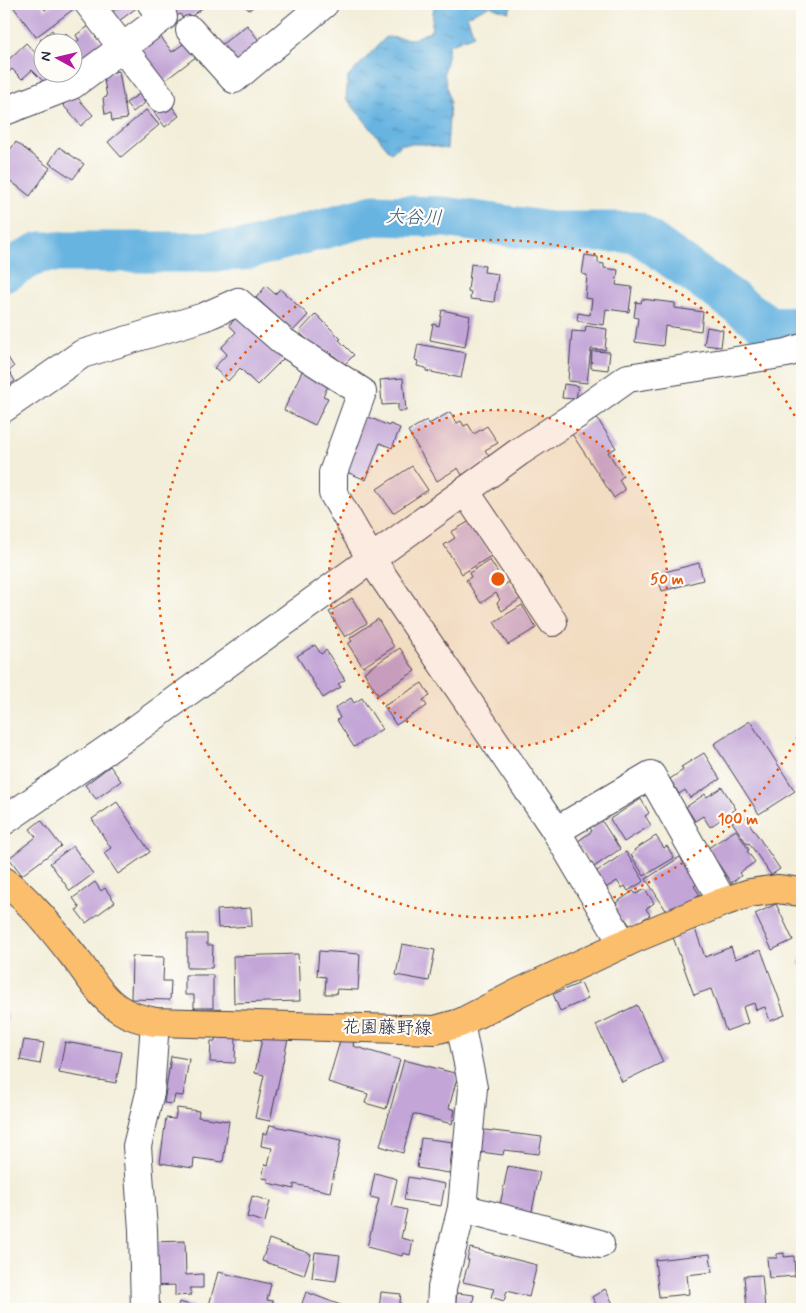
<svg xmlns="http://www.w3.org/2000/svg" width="806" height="1313" viewBox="0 0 806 1313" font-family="Mynerve,'Klee One',sans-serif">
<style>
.water{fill:url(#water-ripples);stroke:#456b8e}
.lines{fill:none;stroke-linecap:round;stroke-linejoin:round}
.river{stroke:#68b4e1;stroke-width:41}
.building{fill:#c3a6d7}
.minor-casing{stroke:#414153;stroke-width:30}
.major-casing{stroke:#414153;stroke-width:30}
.minor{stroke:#fff;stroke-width:28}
.major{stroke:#fabe6d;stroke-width:28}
.ring{fill:none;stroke:#e8590c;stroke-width:2.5;stroke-dasharray:2.5 5}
.labels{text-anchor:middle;stroke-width:4.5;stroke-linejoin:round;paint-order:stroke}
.street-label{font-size:18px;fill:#22223b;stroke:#fdfcf7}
.water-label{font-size:19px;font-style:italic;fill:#3e5c7d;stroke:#fdfcf7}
.centre{fill:#e8590c;stroke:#fdfcf7;stroke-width:2.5}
.ring-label{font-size:15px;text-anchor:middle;font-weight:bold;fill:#e8590c;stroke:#fdfcf7;stroke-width:4.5;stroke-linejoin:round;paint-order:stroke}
</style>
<defs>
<pattern id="water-ripples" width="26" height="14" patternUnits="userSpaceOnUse" patternTransform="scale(1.25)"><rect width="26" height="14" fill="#68b4e1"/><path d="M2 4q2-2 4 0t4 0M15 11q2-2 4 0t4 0" fill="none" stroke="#5592b8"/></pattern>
</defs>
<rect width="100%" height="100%" fill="#fdfcf7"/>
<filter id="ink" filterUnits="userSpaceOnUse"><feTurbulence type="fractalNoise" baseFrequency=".02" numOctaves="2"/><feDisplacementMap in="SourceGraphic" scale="10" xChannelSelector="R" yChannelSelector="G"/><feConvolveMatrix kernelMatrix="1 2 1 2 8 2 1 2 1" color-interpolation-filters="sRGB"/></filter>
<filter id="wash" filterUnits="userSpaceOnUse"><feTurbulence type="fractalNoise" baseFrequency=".0096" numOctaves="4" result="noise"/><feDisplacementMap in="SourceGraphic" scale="20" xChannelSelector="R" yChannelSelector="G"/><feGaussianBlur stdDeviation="1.12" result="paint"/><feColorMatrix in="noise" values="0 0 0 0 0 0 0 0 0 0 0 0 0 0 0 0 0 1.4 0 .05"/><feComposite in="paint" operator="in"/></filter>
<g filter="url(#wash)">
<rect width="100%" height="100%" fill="#f3eed9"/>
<polygon class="water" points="434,4 450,6 451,4 512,4 509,12 489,6 467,16 474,35 449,45 444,73 450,102 447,149 422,144 402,144 391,153 346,98 348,77 386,37 413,39 431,31"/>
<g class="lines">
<polyline class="river" points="4,272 40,252 193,252 244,250 374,215 444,217 551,232 636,232 770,327 802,326"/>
</g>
<g id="blocks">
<g class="building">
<polygon points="11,4 41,4 45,10 53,4 79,5 36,37"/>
<polygon points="124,4 137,4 139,6 119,21 112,12"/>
<polygon points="179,4 208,4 185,21 180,14 177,16 172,9"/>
<polygon points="244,4 257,4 249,10"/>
<polygon points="247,25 261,43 235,63 221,45"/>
<polygon points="89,26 107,50 86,65 82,60 72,67 72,42 41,42 40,40 52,30 59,39 66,33 74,44 79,40 76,35"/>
<polygon points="158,33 172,52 186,42 197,56 163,82 138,49"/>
<polygon points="26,43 42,60 42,72 54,72 57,76 47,85 32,70 22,79 12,69 5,75 4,74 4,64"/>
<polygon points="119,71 127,119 112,121 111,113 105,114 103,98 107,97 103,74"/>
<polygon points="139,94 145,103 133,112 126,103"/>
<polygon points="75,95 93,115 81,126 63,105"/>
<polygon points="168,101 179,116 165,127 154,112"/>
<polygon points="146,110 159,125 121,157 108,142"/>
<polygon points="16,142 50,168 30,196 8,179 4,185 4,158"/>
<polygon points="59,147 84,164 73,179 49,163"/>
<polygon points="585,255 598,257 598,263 604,264 604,268 618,270 616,285 632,287 629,312 606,309 604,325 577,321 578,313 590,315 592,299 585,298 587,275 582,274"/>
<polygon points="471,264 485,266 484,272 498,274 494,302 470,299 471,292 468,291"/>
<polygon points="266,286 275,294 280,289 308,315 293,331 256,298"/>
<polygon points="642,299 675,303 675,308 703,312 701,331 665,326 663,346 635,342 638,318 634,317 636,302 641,303"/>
<polygon points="442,310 470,316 465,347 430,340 433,324 439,326"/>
<polygon points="316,314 341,339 339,340 354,355 344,365 329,351 324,356 299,332"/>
<polygon points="238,316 283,359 257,385 240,368 228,381 214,368 227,354 221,348 236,332 229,325"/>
<polygon points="586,326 607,329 605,350 591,349 587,383 568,381 572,331 585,332"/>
<polygon points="707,327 723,330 721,347 704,345"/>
<polygon points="418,344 466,353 461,378 426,371 426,368 417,366 418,361 415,360"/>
<polygon points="4,351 14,367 9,371 15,381 9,385 11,388 4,393"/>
<polygon points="592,351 610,352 608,370 591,368"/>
<polygon points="304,367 331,380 323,396 328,398 315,425 284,410"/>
<polygon points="403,378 406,411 398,411 398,404 382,405 380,380"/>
<polygon points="564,384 578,386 576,399 562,398"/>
<polygon points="450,412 457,423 461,421 464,426 468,424 474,434 487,426 498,443 485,450 490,458 462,475 458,468 437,481 408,431 427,420 429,424"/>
<polygon points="364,415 389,426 390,424 400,428 392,448 380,443 366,480 342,470"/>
<polygon points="597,418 616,448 608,452 623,476 619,480 625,490 614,498 572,434"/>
<polygon points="412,466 428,490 393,513 377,489"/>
<polygon points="470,521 491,556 462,574 444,545 455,538 451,532"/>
<polygon points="490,560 498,573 493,576 500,588 509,582 520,599 502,611 497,603 500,600 496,593 481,603 466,580 471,577 469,573"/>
<polygon points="699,563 703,580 662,591 657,574"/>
<polygon points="352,598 367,623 345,637 329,612"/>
<polygon points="522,605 536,628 508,645 494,622"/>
<polygon points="378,619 394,647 363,667 348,644 352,641 350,638"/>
<polygon points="315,645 321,654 326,650 345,680 338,684 341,687 323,698 297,656"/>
<polygon points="400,648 415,671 378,695 364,672"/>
<polygon points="422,683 430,696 423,700 427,706 396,725 384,706"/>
<polygon points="351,698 354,703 362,698 382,729 354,747 337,720 340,718 335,708"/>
<polygon points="750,721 795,791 759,814 714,744"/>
<polygon points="704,753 720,779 690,798 685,790 679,794 670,779 683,770 681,767"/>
<polygon points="110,766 121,781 96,799 85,785"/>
<polygon points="722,787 736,809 710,827 703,816 695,821 686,807 705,794 707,797"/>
<polygon points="641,799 649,813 645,816 651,825 624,842 610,819"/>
<polygon points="117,802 150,852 118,874 104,853 111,848 92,819"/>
<polygon points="743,814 780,869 771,875 749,843 747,844 732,822"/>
<polygon points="600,818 620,849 594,867 577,842 592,831 589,826"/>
<polygon points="41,820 61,846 22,875 9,858 36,837 30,829"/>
<polygon points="736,830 749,850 747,851 755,862 739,873 741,876 731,883 708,848"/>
<polygon points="656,836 664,848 667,846 674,858 644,876 631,855 635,852 634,850"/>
<polygon points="73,846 93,874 70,891 50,863"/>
<polygon points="626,852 644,881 628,891 625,886 622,888 617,881 604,889 595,875 598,874 597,871"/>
<polygon points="680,857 697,884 694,886 700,895 669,915 646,879"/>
<polygon points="95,882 101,891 105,888 115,902 86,923 76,910 80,908 73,898"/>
<polygon points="645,889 654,903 646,909 650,915 631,927 626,920 622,923 613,910 618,907 616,903 633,891 636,894"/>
<polygon points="776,904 793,940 772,950 755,914"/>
<polygon points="251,908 252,926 218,928 217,910"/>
<polygon points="695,929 705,957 731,947 735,959 761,950 785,1015 770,1021 765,1007 756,1010 754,1003 743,1007 748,1023 726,1031 711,989 694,995 673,937"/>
<polygon points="187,934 207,934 207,945 213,945 212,968 187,968"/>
<polygon points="402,944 435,950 429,981 396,975"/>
<polygon points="319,951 360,954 358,990 337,989 336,994 325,994 326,977 317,976"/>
<polygon points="298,954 300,1001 234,1003 233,956"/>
<polygon points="132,956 164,957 163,981 171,981 170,1000 131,999"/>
<polygon points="802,956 802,967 798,964"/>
<polygon points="185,975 213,975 213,1008 194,1008 194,995 185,995"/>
<polygon points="581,983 588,999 560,1011 553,994"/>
<polygon points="637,1005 663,1062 622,1082 596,1025"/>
<polygon points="4,1013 8,1014 5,1034 4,1034"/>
<polygon points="263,1034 288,1039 270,1121 255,1118 264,1075 255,1073"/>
<polygon points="216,1036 236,1037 235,1063 210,1062 211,1041 215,1041"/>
<polygon points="341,1038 354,1041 353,1046 400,1060 386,1109 365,1103 368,1094 328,1082"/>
<polygon points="24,1040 44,1043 40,1064 20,1060"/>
<polygon points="65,1042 122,1052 116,1083 59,1073"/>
<polygon points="171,1056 189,1059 183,1096 175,1095 173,1104 164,1103"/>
<polygon points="404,1060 458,1074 449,1108 455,1110 452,1124 413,1114 403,1153 380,1146"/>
<polygon points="177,1108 199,1111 198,1117 229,1121 223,1162 194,1158 193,1168 160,1163 166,1118 175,1119"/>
<polygon points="270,1125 341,1140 330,1192 294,1184 294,1189 268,1183 269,1179 262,1178 265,1164 268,1165 272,1148 261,1146 263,1133 267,1134"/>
<polygon points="477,1129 542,1137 539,1154 504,1150 503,1155 473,1151"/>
<polygon points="421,1138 453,1142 449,1173 417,1168"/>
<polygon points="508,1166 540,1172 531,1216 499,1210"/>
<polygon points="375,1173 397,1179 391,1206 407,1210 401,1238 413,1241 410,1255 403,1253 402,1256 367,1247 379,1199 370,1197"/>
<polygon points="408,1177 445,1184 441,1206 404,1200"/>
<polygon points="252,1196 270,1201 265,1222 247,1217"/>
<polygon points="269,1239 311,1254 304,1275 262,1261"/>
<polygon points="185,1241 186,1275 203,1274 203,1288 190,1288 191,1295 175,1296 175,1285 153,1286 152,1242"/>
<polygon points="470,1248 537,1265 529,1297 507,1291 504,1301 491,1297 494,1289 463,1282 469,1260 467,1260"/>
<polygon points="315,1252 340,1255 336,1281 312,1278"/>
<polygon points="784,1253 784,1257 794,1256 795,1276 769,1278 767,1258 777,1258 777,1254"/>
<polygon points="710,1254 712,1272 687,1275 689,1294 659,1297 655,1260"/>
<polygon points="218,1272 271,1284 267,1300 273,1301 271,1309 208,1309"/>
<polygon points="762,1275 765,1309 747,1309 744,1276"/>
<polygon points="605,1289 616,1309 599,1309 592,1297"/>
<polygon points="306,1292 351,1309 300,1309"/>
<polygon points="381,1292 401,1294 399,1309 379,1309"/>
<polygon points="457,1293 474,1295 472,1309 455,1309"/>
<polygon points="179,1302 194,1306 194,1309 177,1309"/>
</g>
</g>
</g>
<g filter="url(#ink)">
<use href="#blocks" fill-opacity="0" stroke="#414153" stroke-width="1"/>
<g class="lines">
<g class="minor-casing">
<g id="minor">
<polyline points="89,4 161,98"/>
<polyline points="190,30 234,79 324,4"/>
<polyline points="4,109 5,111 72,85 163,17 152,4"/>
<polyline points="4,408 82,354 204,317 238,302 284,342 362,392 333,473 333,493 371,559 556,831 623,944"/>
<polyline points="465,491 553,622"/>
<polyline points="4,821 131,733 519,452 576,415 628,378 787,353 802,348"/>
<polyline points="556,831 651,775 723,902"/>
<polyline points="462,1208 600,1244"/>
<polyline points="145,1309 143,1230 137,1146 150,1093 155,1022"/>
<polyline points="441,1309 442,1288 462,1208 473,1088 460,1023"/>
</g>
</g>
<g class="major-casing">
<path id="major" d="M4 881C33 903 56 934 79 963 91 979 102 998 119 1009 131 1017 142 1019 155 1022L435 1030 460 1023 520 992 636 938 723 902 750 893 777 889 802 892"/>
</g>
<use href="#minor" class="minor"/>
<use href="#major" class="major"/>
</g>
</g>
<circle cx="498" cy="579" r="169" fill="#e8590c" fill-opacity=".12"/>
<g class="ring">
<circle cx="498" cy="579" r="169"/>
<path d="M801 730A339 339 0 1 1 801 428"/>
</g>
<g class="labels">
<g class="street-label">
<text transform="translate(387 1027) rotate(1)" y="6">花園藤野線</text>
</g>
<g class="water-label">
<text transform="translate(414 216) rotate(2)" y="7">大谷川</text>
</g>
</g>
<circle cx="498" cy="579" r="8" class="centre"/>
<g class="ring-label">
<text x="667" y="584">50 m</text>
<text x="738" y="824">100 m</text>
</g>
<rect width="806" height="1313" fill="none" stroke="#fdfcf7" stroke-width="20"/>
<g transform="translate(58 58) rotate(278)"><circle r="24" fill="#fdfcf7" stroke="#a5a5ac"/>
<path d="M0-4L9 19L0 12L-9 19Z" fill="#b5179e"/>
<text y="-8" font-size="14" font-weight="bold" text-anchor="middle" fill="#22223b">N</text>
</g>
</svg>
